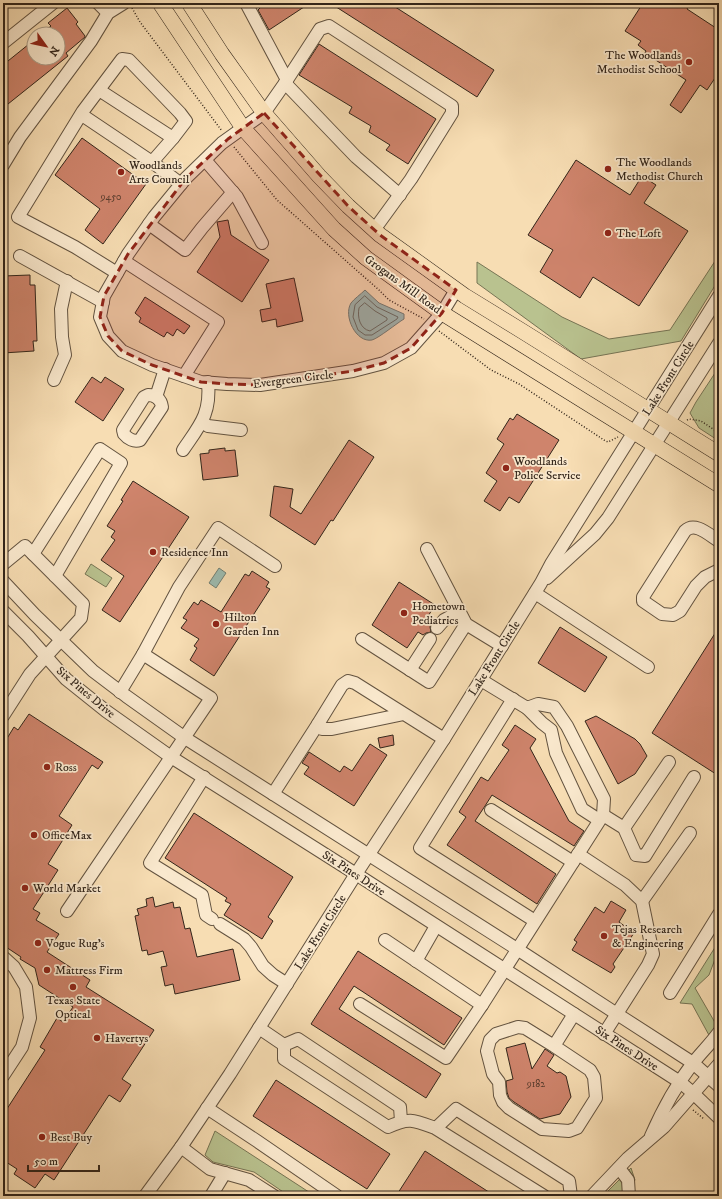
<svg xmlns="http://www.w3.org/2000/svg" width="722" height="1199" viewBox="0 0 722 1199" font-family="'IM FELL DW Pica',serif">
<style>
.green{fill:#b9c28f;stroke:#767454}
.water{fill:#9dbbaf;stroke:#727f73}
.lines{fill:none;stroke-linecap:round;stroke-linejoin:round}
.shore{stroke:#687064;stroke-width:1}
.building{fill:#cf846c;stroke:#32251a}
.minor-casing{stroke:#635340;stroke-width:14}
.major-casing{stroke:#32251a;stroke-width:16}
.path{stroke:#32251a;stroke-width:1.5;stroke-dasharray:1 2;stroke-linecap:butt}
.minor{stroke:#fae9ce;stroke-width:12}
.major{stroke:#f7ddb3;stroke-width:15}
.marked{fill:#8f2418;fill-opacity:0.2;stroke:#8f2418;stroke-width:3;stroke-dasharray:8 5;stroke-linejoin:round}
.poi-dot{fill:#8f2418;stroke:#fae9ce;stroke-width:1.5}
.labels{text-anchor:middle;stroke-width:3.5;stroke-linejoin:round;paint-order:stroke}
.number-label{font-size:10px;fill:#593d2e}
.poi-label{font-size:12px;fill:#32251a;stroke:#fae9ce;text-anchor:start}
.street-label{font-size:12px;fill:#32251a;stroke:#fae9ce}
</style>
<rect width="100%" height="100%" fill="#f7ddb3"/>
<filter id="stains"><feTurbulence type="fractalNoise" baseFrequency=".005" numOctaves="4"/><feColorMatrix values="0 0 0 0 .2 0 0 0 0 .09 0 0 0 0 .02 0 0 0 .5 -.17"/></filter>
<radialGradient id="worn" r=".72"><stop offset=".6" stop-color="#630" stop-opacity="0"/><stop offset="1" stop-color="#630" stop-opacity=".3"/></radialGradient>
<g class="green">
<polygon points="719,255 719,279 681,341 581,359 477,283 477,262 562,317 609,339 670,330"/>
<polygon points="719,367 719,441 699,428 690,413 696,402"/>
<polygon points="91,564 112,578 106,587 85,574"/>
<polygon points="719,941 719,951 717,954 709,975 695,988 717,1026 710,1037 692,1004 680,1003"/>
<polygon points="215,1131 315,1196 289,1196 254,1172 213,1162 205,1155"/>
<polygon points="631,1168 635,1180 625,1196 603,1196"/>
</g>
<g class="water">
<path d="M365 290 379 303 404 314V319C397 323 379 338 372 340 356 343 343 316 351 303 354 299 361 294 365 290Z"/>
<polygon points="219,568 226,573 216,588 209,583"/>
</g>
<g class="lines">
<g class="shore">
<polygon points="365,296 377,307 398,317 397,319 372,335 365,335 358,330 353,317 355,305"/>
<path d="M365 303 375 311 387 318V320L370 331C360 329 357 317 359 308Z"/>
</g>
</g>
<g class="building">
<polygon points="257,3 310,3 269,30 258,10 260,8"/>
<polygon points="330,3 389,3 494,70 477,97"/>
<polygon points="643,3 690,3 687,9 719,30 719,72 707,90 700,85 681,113 670,105 686,80 645,53 646,51 638,45 641,41 625,31"/>
<polygon points="67,8 78,22 76,24 85,36 85,37 66,53 68,56 3,108 3,65 34,40 34,58 58,58 58,34 41,34 51,26 48,23"/>
<polygon points="319,44 436,119 408,164 386,150 390,145 369,132 371,126 349,113 352,107 299,75"/>
<polygon points="82,138 146,184 103,244 85,230 100,209 55,175"/>
<polygon points="576,160 630,195 642,176 656,185 644,203 688,231 639,306 593,277 580,298 540,272 553,250 528,235"/>
<polygon points="228,220 231,235 269,260 242,302 197,272 220,237 217,222"/>
<polygon points="30,275 30,285 35,285 37,341 33,341 34,351 3,353 3,276"/>
<polygon points="294,278 303,321 277,327 276,319 262,322 260,310 271,308 266,284"/>
<polygon points="145,297 190,326 184,334 177,329 173,336 167,332 164,337 139,322 141,318 135,313"/>
<polygon points="92,377 101,383 105,377 124,389 103,421 75,402"/>
<polygon points="517,414 559,440 519,503 509,497 500,511 484,501 497,481 486,473 504,444 497,439 510,418 513,420"/>
<polygon points="349,440 374,457 333,521 331,520 315,545 270,516 274,486 293,489 290,507 301,514"/>
<polygon points="225,448 225,451 235,450 238,476 203,480 200,454 209,453 209,450"/>
<polygon points="133,481 189,517 120,622 102,610 124,576 101,560 115,540 111,537 115,531 107,526 123,501 121,500"/>
<polygon points="252,571 269,582 266,587 270,589 214,676 190,660 197,648 194,646 199,639 181,628 187,620 183,618 194,602 198,605 201,600 221,612 245,574 249,576"/>
<polygon points="399,582 435,605 425,621 431,624 430,627 431,632 426,633 423,635 418,632 407,648 372,625"/>
<polygon points="560,627 607,657 585,692 538,663"/>
<polygon points="719,627 719,776 652,733"/>
<polygon points="29,714 103,762 98,769 92,765 59,816 72,825 48,864 58,870 33,909 40,913 36,920 59,934 47,952 90,980 86,987 154,1030 122,1079 131,1085 120,1102 109,1095 54,1180 45,1174 35,1188 14,1174 17,1169 3,1160 3,1115 45,1050 40,1047 57,1018 63,1022 73,1007 39,985 35,968 20,959 21,957 3,945 3,745 14,727 18,730"/>
<polygon points="596,716 635,739 640,744 647,756 635,774 618,784 585,721"/>
<polygon points="515,725 536,739 530,748 569,821 584,831 574,846 492,795 485,806 475,821 556,874 537,904 447,845 466,817 459,812 481,777 488,781 509,750 502,745"/>
<polygon points="393,735 394,745 380,748 378,738"/>
<polygon points="370,744 387,755 354,806 304,774 309,767 302,763 309,752 340,772 344,766 352,771"/>
<polygon points="194,813 293,877 268,917 273,921 262,939 224,915 231,904 225,901 227,898 165,858"/>
<polygon points="153,897 155,907 173,902 174,908 180,907 185,929 190,928 197,957 233,949 240,980 175,994 173,984 165,986 161,967 167,966 163,951 148,955 147,950 142,951 135,916 139,915 137,909 147,906 146,899"/>
<polygon points="611,901 626,910 619,922 634,933 613,964 615,967 611,973 572,950 577,942 574,940 595,907 604,913"/>
<polygon points="358,951 462,1018 444,1045 354,986 339,1009 441,1074 426,1098 311,1024"/>
<polygon points="525,1043 532,1069 545,1049 554,1055 547,1066 557,1073 560,1072 566,1076 571,1097 560,1114 540,1119 514,1102 509,1098 507,1092 506,1081 513,1079 506,1048"/>
<polygon points="276,1080 390,1154 367,1189 253,1116"/>
<polygon points="425,1151 495,1196 396,1196"/>
</g>
<g class="lines">
<g class="minor-casing">
<g id="minor">
<polyline points="98,3 108,13"/>
<polyline points="246,3 287,80"/>
<polyline points="3,43 53,3"/>
<polyline points="285,83 356,157 400,195"/>
<polyline points="99,90 173,138 186,121 180,113 129,60 122,59 83,111 18,217 75,247 117,273"/>
<polyline points="82,115 152,162 173,138"/>
<polyline points="205,160 237,197 262,243"/>
<polyline points="152,162 181,184"/>
<polyline points="3,165 20,137 91,41 108,13 124,3"/>
<polyline points="149,224 185,250 202,228 233,192"/>
<polyline points="374,230 411,179 452,113 452,106 329,26 320,29 285,83 264,113 222,143 186,178 154,217 128,254 104,296 100,317 108,336 122,351 152,365 201,382 227,384 260,385 353,371 384,363 411,348 442,313 456,290"/>
<polyline points="20,256 103,302"/>
<polyline points="124,261 218,322 184,376"/>
<polyline points="54,380 65,355 62,337 61,309 67,281"/>
<path d="M148 395C156 395 161 399 162 407L140 440C134 442 128 439 124 434L123 430 144 397Z"/>
<polyline points="156,397 165,369"/>
<polyline points="202,422 208,426 241,430"/>
<path d="M183 450C200 425 211 414 208 382"/>
<path d="M719 541C709 535 695 521 685 531L643 597V601L662 614 673 615 680 611 696 586 705 577 719 570"/>
<polyline points="427,549 466,624 502,646"/>
<polyline points="33,554 100,449 121,463 55,576"/>
<polyline points="3,564 25,546 83,604 81,618 30,674 3,716"/>
<polyline points="547,578 595,534 608,518 719,343"/>
<polyline points="3,581 35,615 93,671 126,696 185,738 517,949 617,1014 693,1063 719,1086"/>
<polyline points="535,593 648,667"/>
<polyline points="3,611 28,636 66,679 106,711 171,757 356,874 680,1082 693,1093 719,1118"/>
<polyline points="437,628 444,620 459,612"/>
<polyline points="362,639 429,682 466,624"/>
<polyline points="410,670 430,639"/>
<polyline points="120,692 143,654 179,587 218,528 275,566"/>
<polyline points="513,699 420,848 535,921"/>
<polyline points="527,708 542,723 551,730 556,753 582,809 599,820"/>
<polyline points="404,714 332,729 322,729 318,724 342,685 348,681 355,683 444,739"/>
<polyline points="204,777 150,863 202,895 206,915 212,919"/>
<polyline points="273,794 318,724"/>
<polyline points="491,810 573,862"/>
<polyline points="603,815 624,828 636,855 645,856 694,777"/>
<polyline points="624,828 669,762"/>
<polyline points="578,854 625,885 642,901 653,954 648,965 604,1034"/>
<polyline points="642,901 690,833"/>
<polyline points="67,911 211,698 143,654"/>
<polyline points="220,924 244,939 251,947 263,966 273,975 287,984"/>
<polyline points="385,940 482,1005 603,815 604,799 567,726 554,707 538,704 527,708 481,680"/>
<polyline points="3,957 14,967 26,987 30,1018 22,1047 3,1076"/>
<polyline points="416,961 436,926"/>
<polyline points="670,993 719,914"/>
<polyline points="360,1004 446,1058 482,1005"/>
<polyline points="259,1028 284,1045"/>
<path d="M284 1045V1059L388 1127C409 1117 414 1120 435 1128L544 1196"/>
<polyline points="284,1045 298,1039 400,1107 401,1121"/>
<polyline points="554,1046 590,1070 594,1077 596,1098 577,1128 569,1131 542,1129 509,1108 503,1102 500,1095 499,1082 493,1074 487,1051 490,1040 496,1034 518,1027 525,1028 554,1046 574,1014"/>
<polyline points="207,1108 257,1141 337,1196"/>
<polyline points="436,1128 456,1109 569,1181 571,1196"/>
<path d="M651 1136C662 1111 676 1085 693 1063 701 1053 711 1043 719 1032"/>
<polyline points="181,1147 210,1169 249,1180 274,1196"/>
<polyline points="619,1168 628,1180 629,1196"/>
<polyline points="145,1196 181,1147 230,1074 356,874 444,739 541,583 551,564 719,296"/>
<polyline points="211,1196 225,1173"/>
<polyline points="592,1196 628,1158 664,1127 719,1064"/>
</g>
</g>
<g class="major-casing">
<g id="major">
<polyline points="160,3 243,128 334,229 366,258 442,313 719,485"/>
<polyline points="189,3 222,54 264,113 319,176 348,206 380,235 465,296 522,331 719,454"/>
</g>
</g>
<g class="path">
<polyline points="132,8 140,22 222,131"/>
<polyline points="234,147 277,200 379,290 389,300 424,319"/>
<polyline points="439,331 491,370 519,384 604,440 608,442 618,437"/>
<polyline points="687,420 689,419 701,421 719,433"/>
<polyline points="693,1110 704,1119"/>
<polyline points="715,1128 719,1135"/>
</g>
<use href="#minor" class="minor"/>
<use href="#major" class="major"/>
</g>
<path class="marked" d="M264 113 348 206 380 235 456 290 442 313 411 348 384 363 353 371 260 385 227 384 201 382 152 365 122 351 108 336 100 317 104 296 128 254 186 178 228 139Z"/>
<g class="poi-dot">
<circle cx="689" cy="62" r="4"/>
<circle cx="608" cy="169" r="4"/>
<circle cx="121" cy="172" r="4"/>
<circle cx="608" cy="233" r="4"/>
<circle cx="506" cy="468" r="4"/>
<circle cx="153" cy="552" r="4"/>
<circle cx="404" cy="613" r="4"/>
<circle cx="216" cy="624" r="4"/>
<circle cx="47" cy="767" r="4"/>
<circle cx="34" cy="835" r="4"/>
<circle cx="25" cy="888" r="4"/>
<circle cx="604" cy="936" r="4"/>
<circle cx="38" cy="943" r="4"/>
<circle cx="47" cy="970" r="4"/>
<circle cx="73" cy="987" r="4"/>
<circle cx="97" cy="1038" r="4"/>
<circle cx="42" cy="1137" r="4"/>
</g>
<g class="labels">
<g class="number-label">
<text x="111" y="200">9450</text>
<text x="536" y="1087">9182</text>
</g>
<g class="poi-label">
<text x="681" y="59" text-anchor="end">The Woodlands<tspan x="681" dy="14">Methodist School</tspan></text>
<text x="616" y="166">The Woodlands<tspan x="616" dy="14">Methodist Church</tspan></text>
<text x="129" y="169">Woodlands<tspan x="129" dy="14">Arts Council</tspan></text>
<text x="616" y="237">The Loft</text>
<text x="514" y="465">Woodlands<tspan x="514" dy="14">Police Service</tspan></text>
<text x="161" y="556">Residence Inn</text>
<text x="412" y="610">Hometown<tspan x="412" dy="14">Pediatrics</tspan></text>
<text x="224" y="621">Hilton<tspan x="224" dy="14">Garden Inn</tspan></text>
<text x="55" y="771">Ross</text>
<text x="42" y="839">OfficeMax</text>
<text x="33" y="892">World Market</text>
<text x="612" y="933">Tejas Research<tspan x="612" dy="14">&amp; Engineering</tspan></text>
<text x="46" y="947">Vogue Rug's</text>
<text x="55" y="974">Mattress Firm</text>
<text x="73" y="1004" text-anchor="middle">Texas State<tspan x="73" dy="14">Optical</tspan></text>
<text x="105" y="1042">Havertys</text>
<text x="50" y="1141">Best Buy</text>
</g>
<g class="street-label">
<text transform="translate(403 284) rotate(36)" y="4">Grogans Mill Road</text>
<text transform="translate(668 378) rotate(-58)" y="4">Lake Front Circle</text>
<text transform="translate(293 379) rotate(-7)" y="4">Evergreen Circle</text>
<text transform="translate(494 658) rotate(-58)" y="4">Lake Front Circle</text>
<text transform="translate(86 692) rotate(40)" y="4">Six Pines Drive</text>
<text transform="translate(354 873) rotate(33)" y="4">Six Pines Drive</text>
<text transform="translate(320 932) rotate(-58)" y="4">Lake Front Circle</text>
<text transform="translate(627 1048) rotate(33)" y="4">Six Pines Drive</text>
</g>
</g>
<rect width="722" height="1199" fill="none" stroke="#f7ddb3" stroke-width="16"/>
<rect x="4" y="4" width="714" height="1191" fill="none" stroke="#32251a" stroke-width="2"/>
<rect x="8" y="8" width="706" height="1183" fill="none" stroke="#32251a"/>
<g transform="translate(46 46) rotate(123)"><circle r="19" fill="#fae9ce" stroke="#aa9b86"/>
<path d="M0-3L7 15L0 10L-7 15Z" fill="#8f2418"/>
<text y="-6" font-size="11" font-weight="bold" text-anchor="middle" fill="#32251a">N</text>
</g>
<path d="M28 1165v6h71v-6" fill="none" stroke="#32251a" stroke-width="2"/>
<text x="34" y="1165" font-size="12" fill="#32251a" stroke="#fae9ce" stroke-width="3" paint-order="stroke">50 m</text>
<rect width="100%" height="100%" filter="url(#stains)"/>
<rect width="100%" height="100%" fill="url(#worn)"/>
</svg>
